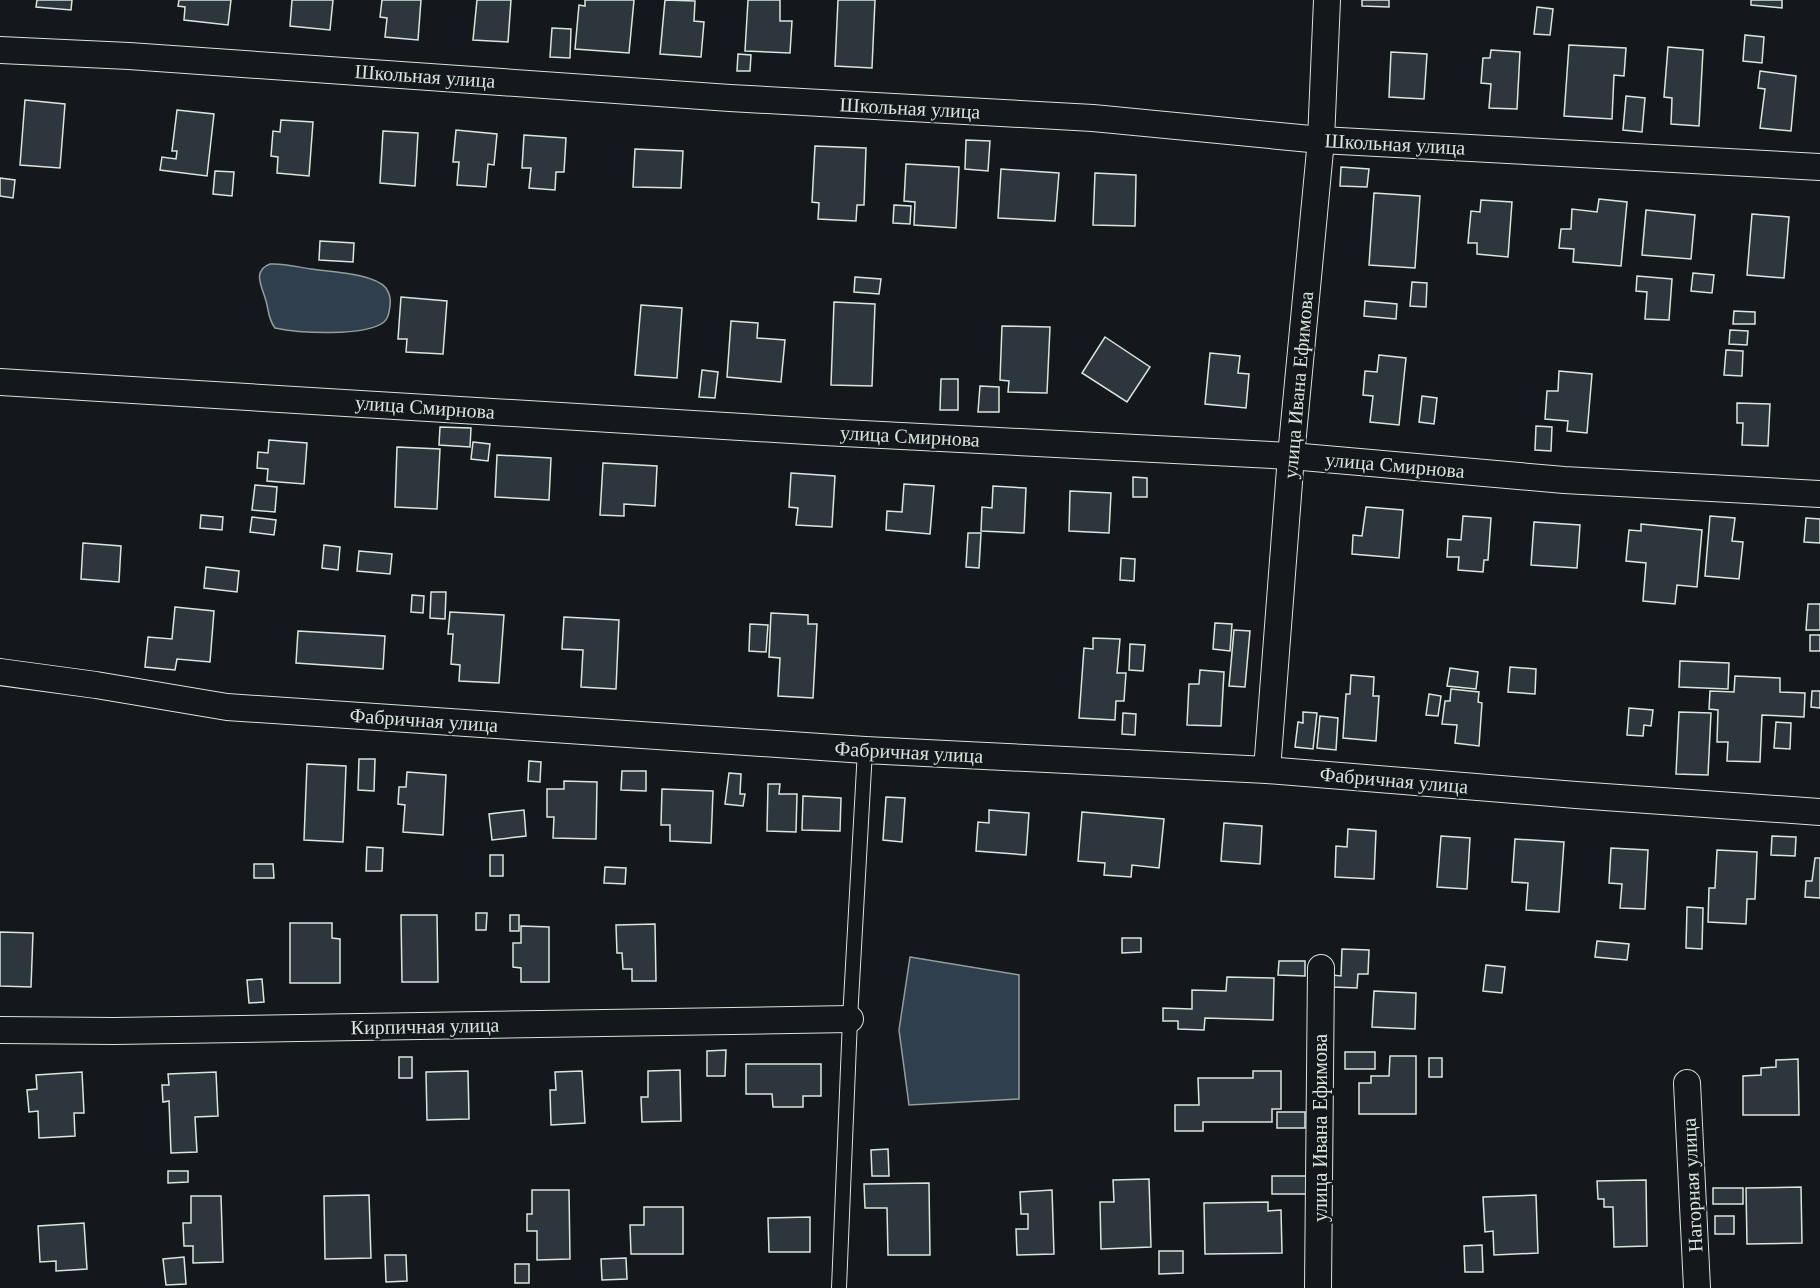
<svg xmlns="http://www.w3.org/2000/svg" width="1820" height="1288" viewBox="0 0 1820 1288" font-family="Georgia,serif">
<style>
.water{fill:#2f3f4d;stroke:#939e99;stroke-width:1.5}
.building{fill:#2c363c;stroke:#d8e6dc;stroke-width:1.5}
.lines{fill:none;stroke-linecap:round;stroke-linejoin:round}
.lane-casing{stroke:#d8e6dc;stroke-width:16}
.street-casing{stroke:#d8e6dc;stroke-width:28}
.lane{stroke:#14181c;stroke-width:14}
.street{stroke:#14181c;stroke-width:26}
.labels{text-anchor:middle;stroke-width:4.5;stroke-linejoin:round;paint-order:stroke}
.street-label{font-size:20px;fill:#d8e6dc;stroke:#14181c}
</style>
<rect width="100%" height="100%" fill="#14181c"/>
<g class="water">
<path d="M270 264C284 263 297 267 311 269 330 272 373 273 386 288 390 294 391 300 390 306 389 312 389 318 384 322 365 337 298 333 275 328 268 319 269 311 266 301 263 288 251 271 270 264Z"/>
<polygon points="910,957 1019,975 1019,1099 909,1105 899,1030"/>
</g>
<g class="building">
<polygon points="37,0 72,0 71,10 36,7"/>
<polygon points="179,0 231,0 228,25 184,20 185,7 178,6"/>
<polygon points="292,0 333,0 330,30 290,26"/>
<polygon points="382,0 421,0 418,40 385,37 387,18 380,17"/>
<polygon points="477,0 511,0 508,42 473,40"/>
<polygon points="585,0 634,0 629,53 575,49 579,5 585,6"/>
<polygon points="665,0 695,1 694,21 704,22 701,57 660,54"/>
<polygon points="748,0 780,0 780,21 792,21 790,53 745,51"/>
<polygon points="838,0 875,0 872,68 835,66"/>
<polygon points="1362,0 1389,0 1389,7 1362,6"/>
<polygon points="1751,0 1782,0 1782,8 1751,5"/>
<polygon points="1537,7 1553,9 1550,35 1534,34"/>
<polygon points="552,28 571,29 570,58 550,57"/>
<polygon points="1745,35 1764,37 1762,63 1743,61"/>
<polygon points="1569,45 1626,48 1624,76 1614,75 1612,119 1564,116"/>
<polygon points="1668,47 1703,50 1699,126 1671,124 1672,98 1664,97"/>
<polygon points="1491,50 1520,52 1517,109 1489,108 1491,84 1481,83 1483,58 1490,58"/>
<polygon points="1391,52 1427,54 1424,99 1389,97"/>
<polygon points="738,54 751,55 750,71 737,71"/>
<polygon points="1760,71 1796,76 1791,131 1760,128 1765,89 1758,88"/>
<polygon points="1626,96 1645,98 1642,132 1623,130"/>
<polygon points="25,100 65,104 60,168 20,165"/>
<polygon points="177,110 214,114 207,176 160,170 162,157 176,159 177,151 172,151"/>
<polygon points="281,120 313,122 309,176 277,173 278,157 271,156 273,131 280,132"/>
<polygon points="456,130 497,134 494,165 488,164 486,187 457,185 459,162 453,162"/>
<polygon points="383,131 418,133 415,186 380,183"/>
<polygon points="524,135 566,138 564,172 556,172 555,190 529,188 531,168 522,168"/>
<polygon points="966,140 990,141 988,171 965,169"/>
<polygon points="815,146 866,148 864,205 857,205 856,221 818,219 819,203 812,202"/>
<polygon points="635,149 683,151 681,188 633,187"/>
<polygon points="906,164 959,167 956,228 914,225 915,202 904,201"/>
<polygon points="1341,167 1369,169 1367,187 1340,186"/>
<polygon points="1001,169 1059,173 1055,221 998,218"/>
<polygon points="215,171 234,172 232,196 213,194"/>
<polygon points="1095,173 1136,175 1135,226 1093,225"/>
<polygon points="0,178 15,180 13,198 0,196"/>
<polygon points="1374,193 1420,196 1415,268 1369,265"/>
<polygon points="1599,199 1627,202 1621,266 1573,262 1574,249 1559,248 1561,229 1571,229 1572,209 1597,212"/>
<polygon points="1481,200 1512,202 1508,257 1477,254 1477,243 1468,243 1471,211 1480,212"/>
<polygon points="894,205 911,206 910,224 893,223"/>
<polygon points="1646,210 1695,215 1691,259 1642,255"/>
<polygon points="1752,214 1789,217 1784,278 1747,275"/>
<polygon points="320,241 354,243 353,262 319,260"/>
<polygon points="1693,273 1714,275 1712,293 1691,291"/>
<polygon points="1637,276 1672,279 1669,320 1645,319 1647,292 1636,291"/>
<polygon points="855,277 881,279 879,294 854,292"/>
<polygon points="1412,282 1427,283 1426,307 1410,306"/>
<polygon points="401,297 447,301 443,354 406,352 407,339 398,339"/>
<polygon points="1365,301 1397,304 1396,319 1364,316"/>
<polygon points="834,302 875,304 872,386 831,385"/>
<polygon points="641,305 682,308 677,378 635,375"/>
<polygon points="1734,311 1755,312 1755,324 1733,324"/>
<polygon points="731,321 758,323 757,338 785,340 781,382 727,377"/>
<polygon points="1002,326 1050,327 1047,393 1008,392 1009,381 1000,380"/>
<polygon points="1730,330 1748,331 1747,345 1729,344"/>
<polygon points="1105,337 1150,367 1127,402 1082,373"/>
<polygon points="1726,350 1743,351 1742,376 1724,375"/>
<polygon points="1210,353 1240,356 1238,373 1249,374 1246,408 1205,404"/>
<polygon points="1379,355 1406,358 1399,425 1370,422 1373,396 1363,395 1365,371 1377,372"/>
<polygon points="702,370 718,372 715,398 699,397"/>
<polygon points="1559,371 1592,374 1587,433 1567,431 1568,421 1545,419 1547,391 1558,391"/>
<polygon points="941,379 958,379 958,410 940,410"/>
<polygon points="980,386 999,387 999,412 978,412"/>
<polygon points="1422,396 1437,398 1434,424 1419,422"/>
<polygon points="1737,403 1770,404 1768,446 1742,445 1743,423 1737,423"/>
<polygon points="1536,426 1552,427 1551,451 1535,450"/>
<polygon points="440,427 471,428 470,447 439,445"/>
<polygon points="269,440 307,443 304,484 267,481 268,469 257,468 258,452 268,453"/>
<polygon points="473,442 490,444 488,461 471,459"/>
<polygon points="397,447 440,449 437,509 395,507"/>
<polygon points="497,455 551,458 549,500 495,497"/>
<polygon points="603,463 657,466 655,506 624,504 624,516 600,515"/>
<polygon points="791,473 835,476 832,527 796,525 798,508 789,507"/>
<polygon points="1133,477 1147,478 1147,497 1133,497"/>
<polygon points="904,484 934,486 930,534 886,530 887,511 902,512"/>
<polygon points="255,485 277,487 275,512 252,510"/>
<polygon points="993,486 1026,488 1024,533 981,531 982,507 992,508"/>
<polygon points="1070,491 1111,493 1109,533 1069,531"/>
<polygon points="1366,507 1403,510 1399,558 1352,554 1353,535 1362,536"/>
<polygon points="201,515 223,517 222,530 200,528"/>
<polygon points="1463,516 1491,518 1488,560 1484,560 1483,572 1458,570 1459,557 1447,557 1448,539 1461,540"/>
<polygon points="1710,516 1735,518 1732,541 1743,542 1739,579 1705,576"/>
<polygon points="252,517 276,520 274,535 250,532"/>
<polygon points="1806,518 1820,519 1820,543 1804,542"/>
<polygon points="1534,522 1580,525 1577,568 1531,565"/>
<polygon points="1641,524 1702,530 1697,587 1677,585 1675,604 1643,601 1646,563 1626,561 1629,530 1641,531"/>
<polygon points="968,533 981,533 979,568 966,567"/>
<polygon points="83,543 121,546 119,582 81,579"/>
<polygon points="324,545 340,547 338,570 322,568"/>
<polygon points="359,551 392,554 390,574 357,571"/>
<polygon points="1121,558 1135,559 1134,581 1120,580"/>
<polygon points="206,567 239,571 237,592 204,588"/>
<polygon points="431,592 446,592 445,619 430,618"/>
<polygon points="412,595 424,596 423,613 411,612"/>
<polygon points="1808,604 1820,604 1820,630 1806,630"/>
<polygon points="175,607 214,611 210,662 177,659 175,670 145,667 148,637 172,639"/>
<polygon points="450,612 504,615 499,683 459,681 460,665 451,664 453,634 448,634"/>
<polygon points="771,613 808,615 808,624 817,624 813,698 778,696 780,658 769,657"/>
<polygon points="564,617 619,620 616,689 581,687 583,650 562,649"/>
<polygon points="1215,623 1232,624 1230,651 1213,649"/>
<polygon points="750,624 768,625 766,652 749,651"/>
<polygon points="1234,630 1250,631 1245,687 1229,686"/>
<polygon points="298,631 385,636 383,669 296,663"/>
<rect x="1810" y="635" width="10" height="16"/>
<polygon points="1093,638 1120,639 1117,673 1126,673 1124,701 1116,701 1115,720 1079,718 1084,648 1093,649"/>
<polygon points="1130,644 1145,645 1143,671 1129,670"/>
<polygon points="1680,661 1729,663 1728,689 1679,687"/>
<polygon points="1510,667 1536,669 1535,694 1508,692"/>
<polygon points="1450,668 1478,672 1476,689 1447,686"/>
<polygon points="1200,670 1224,672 1221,726 1187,725 1189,684 1199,684"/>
<polygon points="1351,675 1374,677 1373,696 1379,696 1376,741 1343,738 1346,694 1350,694"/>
<polygon points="1735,676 1780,678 1780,692 1805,693 1804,717 1762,715 1760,762 1727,761 1728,742 1717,742 1718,710 1709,709 1710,691 1734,692"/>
<polygon points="1451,689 1479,692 1478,702 1482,703 1479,746 1455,743 1457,725 1442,724 1445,701 1450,701"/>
<polygon points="1812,691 1820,691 1820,708 1811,707"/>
<polygon points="1429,694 1441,696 1438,716 1426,715"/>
<polygon points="1629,708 1653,710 1651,726 1644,725 1643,736 1627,735"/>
<polygon points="1303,712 1317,713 1313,749 1295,747 1298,722 1303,723"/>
<polygon points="1679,712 1711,713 1708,775 1676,774"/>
<polygon points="1123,713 1136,714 1135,735 1122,734"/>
<polygon points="1320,716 1338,718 1336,750 1317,748"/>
<polygon points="1776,722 1791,723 1790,749 1774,748"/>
<polygon points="359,759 375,759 374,791 358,790"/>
<polygon points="529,761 541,762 540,782 528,781"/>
<polygon points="307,764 346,766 343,842 304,840"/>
<polygon points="622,771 646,771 646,791 621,790"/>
<polygon points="407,772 446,775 443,835 403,832 405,805 398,804 399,787 406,787"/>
<polygon points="729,773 741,774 740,794 745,794 743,806 725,804"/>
<polygon points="564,781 597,782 596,839 553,838 554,817 547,817 547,789 564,789"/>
<polygon points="768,784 780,784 779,794 797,794 796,832 767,831"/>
<polygon points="662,789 713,791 711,843 670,841 670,825 661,825"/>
<polygon points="803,796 841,798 840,831 802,830"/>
<polygon points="886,797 905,798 902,842 883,840"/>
<polygon points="524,810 526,836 492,840 489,814"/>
<polygon points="989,810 1029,813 1026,855 976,851 978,822 989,823"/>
<polygon points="1082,812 1164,819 1159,868 1132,865 1131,877 1104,875 1105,863 1078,861"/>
<polygon points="1224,823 1262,826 1260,864 1221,861"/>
<polygon points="1348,829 1376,831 1374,879 1335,877 1336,846 1347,847"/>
<polygon points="1441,836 1470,838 1467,889 1437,887"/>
<polygon points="1772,836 1796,837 1795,856 1771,855"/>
<polygon points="1515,839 1564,842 1559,912 1526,910 1528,883 1512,882"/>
<polygon points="367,847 383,848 382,871 366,871"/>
<polygon points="1611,848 1648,850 1645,909 1620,908 1622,884 1609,883"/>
<polygon points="1717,850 1757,852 1755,899 1747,899 1746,924 1708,922 1709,888 1715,888"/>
<rect x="490" y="855" width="13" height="21"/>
<polygon points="1815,858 1820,858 1820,898 1805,897 1806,881 1812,881"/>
<polygon points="254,864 273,864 274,878 254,878"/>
<polygon points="605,867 626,868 625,884 604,883"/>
<polygon points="1687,907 1703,908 1702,949 1686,948"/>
<polygon points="476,913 487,913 486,930 476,930"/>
<polygon points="401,915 437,915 438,982 402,982"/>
<rect x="510" y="915" width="9" height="16"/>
<polygon points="290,923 332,923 332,938 340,939 340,983 290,983"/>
<polygon points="655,924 656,981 632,981 632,969 623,969 622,953 617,953 616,925"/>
<polygon points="521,926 549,927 549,982 521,982 521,968 513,967 513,943 521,943"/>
<polygon points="0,932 33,933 31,987 0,986"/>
<polygon points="1122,938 1141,938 1141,952 1122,953"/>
<polygon points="1597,941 1629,944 1627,960 1595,957"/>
<polygon points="1342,949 1369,950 1368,974 1358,974 1357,988 1333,987 1333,975 1341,976"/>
<polygon points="1279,961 1305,961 1305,976 1278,975"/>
<polygon points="1486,965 1505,967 1502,993 1483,991"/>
<polygon points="1227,977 1274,978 1273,1020 1205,1018 1204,1030 1178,1029 1178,1021 1163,1021 1163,1008 1192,1009 1192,990 1226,991"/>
<polygon points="262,979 264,1002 249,1003 247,980"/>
<polygon points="1374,991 1416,993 1415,1029 1372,1027"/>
<polygon points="726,1050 725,1076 707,1076 707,1051"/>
<rect x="1345" y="1052" width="30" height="17"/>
<polygon points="1390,1056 1416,1056 1416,1114 1359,1114 1359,1083 1371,1083 1371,1076 1389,1076"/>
<rect x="399" y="1057" width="13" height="21"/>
<rect x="1429" y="1058" width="13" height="19"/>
<polygon points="1798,1059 1799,1115 1743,1115 1743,1076 1761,1075 1761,1068 1776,1067 1776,1060"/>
<polygon points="746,1064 821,1064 821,1096 803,1096 803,1107 773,1107 772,1094 746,1094"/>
<polygon points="680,1070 681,1121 642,1122 641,1097 648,1097 648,1071"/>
<polygon points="468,1071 469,1119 427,1120 426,1072"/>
<polygon points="582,1071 585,1123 551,1125 550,1090 556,1090 555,1072"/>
<polygon points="1253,1071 1281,1071 1281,1109 1272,1109 1272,1122 1203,1122 1203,1131 1175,1131 1175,1105 1199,1105 1198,1078 1253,1078"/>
<polygon points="82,1072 84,1113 74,1113 75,1136 39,1138 38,1111 29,1112 27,1090 37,1089 36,1075"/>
<polygon points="216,1072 218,1116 195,1117 197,1152 171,1153 169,1101 163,1102 162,1085 169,1085 168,1074"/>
<rect x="1277" y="1112" width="28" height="16"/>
<polygon points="888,1149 889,1176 872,1176 871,1150"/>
<polygon points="168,1171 188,1171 188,1182 168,1183"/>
<rect x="1272" y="1176" width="35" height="18"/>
<polygon points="1149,1179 1151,1247 1101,1249 1100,1202 1114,1202 1113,1180"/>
<polygon points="1646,1180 1647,1246 1614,1247 1613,1207 1604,1207 1604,1199 1598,1199 1597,1181"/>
<polygon points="929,1183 930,1255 888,1255 887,1208 865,1208 864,1184"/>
<polygon points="1801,1187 1802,1243 1747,1244 1746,1188"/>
<rect x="1713" y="1188" width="30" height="16"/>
<polygon points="532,1190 569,1190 570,1259 537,1260 537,1231 527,1231 527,1214 532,1214"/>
<polygon points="1052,1190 1054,1254 1017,1255 1016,1229 1028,1229 1028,1214 1021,1214 1020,1192"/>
<polygon points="369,1195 371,1258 325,1259 324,1196"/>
<polygon points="1536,1195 1538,1253 1494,1255 1493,1231 1485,1232 1483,1197"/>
<polygon points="191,1196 221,1196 223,1262 193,1263 193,1246 184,1246 183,1223 191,1223"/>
<polygon points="1268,1202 1268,1211 1281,1210 1282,1253 1205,1254 1204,1203"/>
<polygon points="644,1207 683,1207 683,1254 631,1254 630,1225 644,1225"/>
<rect x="1715" y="1216" width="19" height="18"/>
<polygon points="810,1217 810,1252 769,1252 768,1218"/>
<polygon points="84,1223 87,1269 56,1271 56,1261 40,1262 38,1226"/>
<polygon points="1482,1245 1483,1272 1465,1272 1464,1246"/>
<polygon points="1159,1251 1183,1251 1183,1273 1159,1274"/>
<polygon points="385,1255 406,1255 407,1281 386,1282"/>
<polygon points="184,1257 186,1284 166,1285 163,1259"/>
<polygon points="626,1258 627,1279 602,1280 601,1259"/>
<rect x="515" y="1264" width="14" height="19"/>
</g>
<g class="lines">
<g class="lane-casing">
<polyline id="lane" points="839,1288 850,1019 865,750"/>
</g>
<g class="street-casing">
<g id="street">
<polyline points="0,50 129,56 730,98 1093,118 1321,140 1820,167"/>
<polyline points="0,382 824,432 1291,456 1564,480 1820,494"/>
<polyline points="0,672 96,685 227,707 865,750 1267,770 1576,795 1820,812"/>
<polyline points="1267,770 1291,456 1321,140 1327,0"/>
<polyline points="0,1030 114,1031 850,1019"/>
<polyline points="1687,1083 1697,1288"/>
<polyline points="1318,1288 1321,968"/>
</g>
</g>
<use href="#lane" class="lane"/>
<use href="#street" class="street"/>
</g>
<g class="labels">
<g class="street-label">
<text transform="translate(425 76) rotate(4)" y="7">Школьная улица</text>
<text transform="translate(910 108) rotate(3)" y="7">Школьная улица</text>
<text transform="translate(1395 144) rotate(3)" y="7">Школьная улица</text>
<text transform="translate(1298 385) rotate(-85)" y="7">улица Ивана Ефимова</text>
<text transform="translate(425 407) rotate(4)" y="7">улица Смирнова</text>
<text transform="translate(910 436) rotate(3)" y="7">улица Смирнова</text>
<text transform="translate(1395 465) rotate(5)" y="7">улица Смирнова</text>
<text transform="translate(424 720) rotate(4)" y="7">Фабричная улица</text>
<text transform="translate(909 752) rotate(3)" y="7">Фабричная улица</text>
<text transform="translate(1394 780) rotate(5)" y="7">Фабричная улица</text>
<text transform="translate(425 1026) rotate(-1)" y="7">Кирпичная улица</text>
<text transform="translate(1320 1128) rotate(-90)" y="7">улица Ивана Ефимова</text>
<text transform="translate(1692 1185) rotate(-93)" y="7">Нагорная улица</text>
</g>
</g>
</svg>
